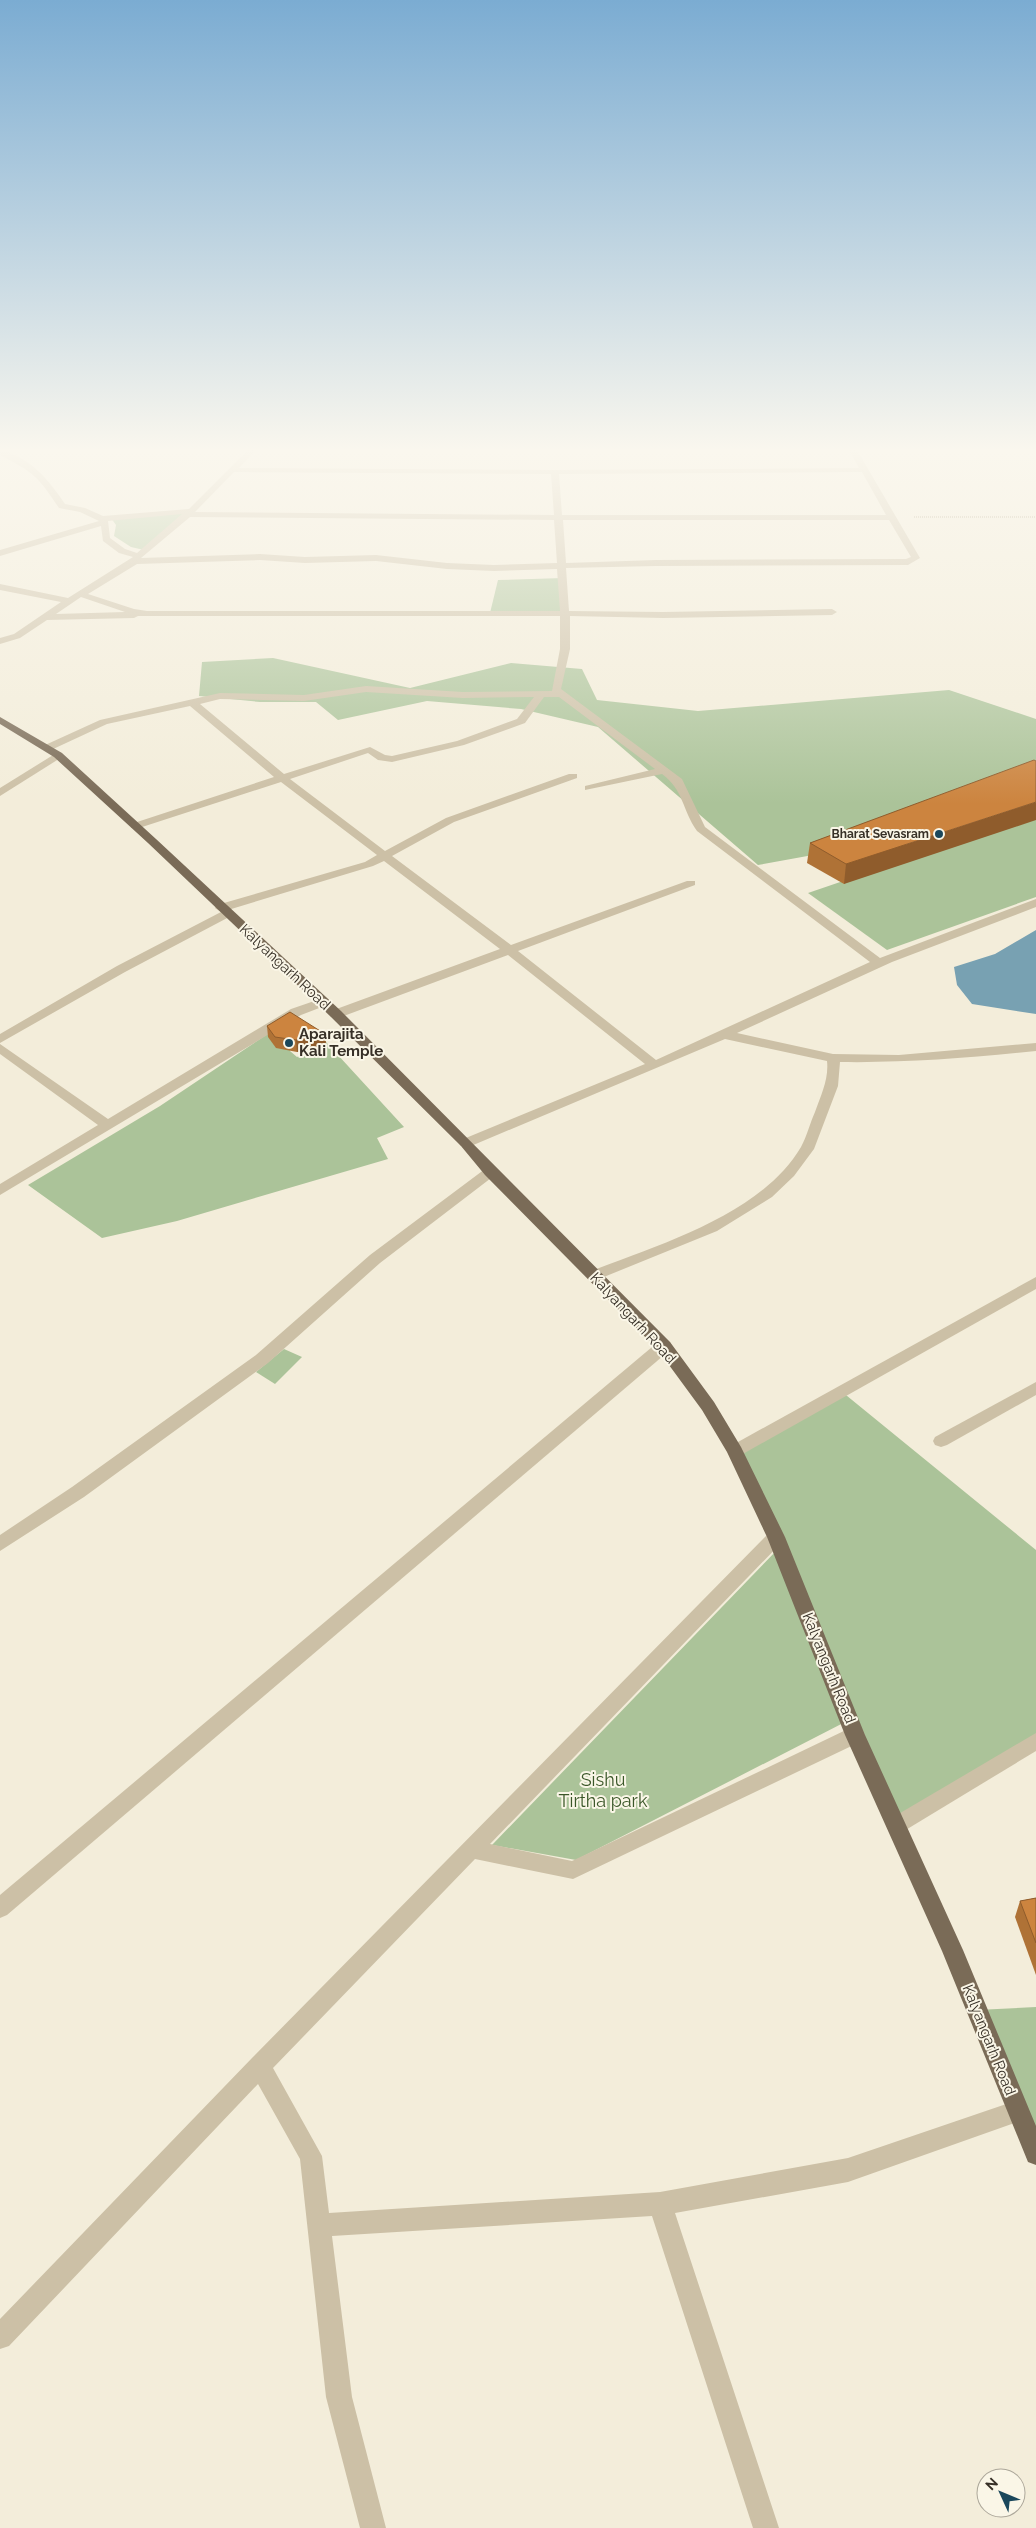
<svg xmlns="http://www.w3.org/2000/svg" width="1036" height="2528" viewBox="0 0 1036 2528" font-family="Raleway,sans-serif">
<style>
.green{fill:#abc399}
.water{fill:#78a1b2}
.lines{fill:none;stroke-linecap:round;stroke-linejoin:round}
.path{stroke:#b8ab90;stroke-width:2;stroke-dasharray:1 1;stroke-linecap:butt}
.minor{fill:#ccc0a6;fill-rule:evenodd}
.major{fill:#7a6b57;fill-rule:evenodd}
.wall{fill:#af7236}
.shaded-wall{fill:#8f5c2c}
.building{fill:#cc843f;stroke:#8f5c2c}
.poi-dot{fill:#1a475b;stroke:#faf6e7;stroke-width:2}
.labels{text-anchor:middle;stroke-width:4;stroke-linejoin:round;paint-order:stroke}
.far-poi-label{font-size:12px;font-weight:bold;fill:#373027;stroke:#faf6e7;text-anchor:end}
.street-label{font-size:15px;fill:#373027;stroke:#faf6e7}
.poi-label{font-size:15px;font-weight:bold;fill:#373027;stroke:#faf6e7;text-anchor:start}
.near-park-label{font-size:18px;fill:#3b5729;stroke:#faf6e7}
</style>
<rect width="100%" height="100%" fill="#f3edda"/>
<g class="green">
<polygon points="187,513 144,550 131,547 114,536 116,525 111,518"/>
<polygon points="563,578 565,615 490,613 498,580"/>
<polygon points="273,658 410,688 511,663 582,669 597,700 698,711 949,690 1036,719 1036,770 846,849 758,865 598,727 521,709 427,701 338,720 316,702 260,702 199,696 202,662"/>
<polygon points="1036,815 1036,897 887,950 808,893"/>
<polygon points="293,1017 290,1051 297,1057 326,1042 404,1127 377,1138 388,1159 177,1221 102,1238 28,1185 160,1106"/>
<polygon points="284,1349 302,1357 275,1384 256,1372"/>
<polygon points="841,1391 1036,1550 1036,1741 897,1825 851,1719 576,1860 492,1845 778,1549 735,1451"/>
<polygon points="1036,2007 1036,2154 977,2010"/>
</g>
<polygon class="water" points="1036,930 1036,1014 972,1004 957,985 954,967 995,954"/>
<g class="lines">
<polyline class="path" points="914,517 1036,517"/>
<g class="minor">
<path d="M0 450C30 457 49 480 65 504L85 508 103 516 189 509 248 450H256L239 468 555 470 859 468 849 450H857L920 558 908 565 656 566 566 568 569 611 663 612 832 609 837 612 832 615 663 618 570 616V649L561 689 682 779 705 827 880 958 1036 899V907L892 962 737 1033 833 1054 899 1055 1036 1043V1051C970 1058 906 1063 840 1062L838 1086 814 1149 794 1176 772 1197 717 1231 594 1281 586 1276 589 1272C658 1245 761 1215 801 1147 807 1136 810 1123 815 1112 821 1095 829 1079 827 1061L725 1039 471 1146H461L459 1143 461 1140 645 1064 508 955 341 1017H331L330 1014 331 1011 500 949 384 861 373 866 228 910 233 913 231 916 125 972 0 1043V1034L117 966 221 912 215 908 217 905 365 862 377 855 281 782 139 828H131V824L274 777 190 706 107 724 51 750H43V746L100 720 220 693 304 695 366 686 463 692 552 691 560 649V616H138L134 618 47 620 20 638 0 644V638L14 634 61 602 0 590V584L68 598 133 557 119 553 103 541 101 526 0 556V550L99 521 80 512 59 508C37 475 34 473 0 455ZM234 472 551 474 554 515 195 512ZM862 472 886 515H562L559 474ZM182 514 137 553 125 549 110 538 108 521ZM190 517 554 520 557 563 494 565 447 563 376 555 305 557 260 554 141 558ZM563 520H889L911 557 906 559 656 560 566 563ZM260 560 305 563 376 561 447 569 494 571 557 569 560 611H147L134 609 88 594 137 564ZM81 597 125 612 56 614ZM366 692 463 698 534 697 517 719 457 741 392 756 385 755 370 747 284 774 200 704 220 699 304 701ZM544 697H559L655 769 585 786V790L662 774C684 790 682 810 697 831L870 962 656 1060 518 951 695 885V881H687L511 945 392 856 454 822 577 778V774H569L446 818 385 851 290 779 368 753 378 760 392 762 464 745 525 723Z"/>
<polygon points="58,752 62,753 62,757 0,796 0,788"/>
<polygon points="323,998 329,1002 327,1005 301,1015 0,1195 0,1184 98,1125 0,1054 0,1044 108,1119 291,1009"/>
<polygon points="490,1168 495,1169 497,1172 495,1175 380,1263 268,1363 84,1497 0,1551 0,1535 72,1487 256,1355 370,1255 485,1169"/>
<polygon points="1036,1277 1036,1289 741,1455 735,1457 729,1455 727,1451 729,1447"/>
<polygon points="664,1340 670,1342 672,1346 670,1350 7,1915 0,1918 0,1895 658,1342"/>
<polygon points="1036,1382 1036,1395 947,1445 941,1447 935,1445 933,1441 935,1437"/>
<polygon points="776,1530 782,1532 785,1537 782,1542 490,1844 572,1861 848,1729 855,1727 862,1729 865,1735 862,1741 573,1879 475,1859 273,2068 322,2156 329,2213 660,2192 848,2158 1018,2100 1026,2103 1029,2111 1026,2119 848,2182 675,2213 779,2528 753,2528 652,2216 332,2236 352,2397 386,2528 360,2528 326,2397 300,2159 258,2084 9,2346 0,2349 0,2319 252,2058 770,1532"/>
<polygon points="1036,1733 1036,1751 904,1831 897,1834 890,1831 887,1825 890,1819"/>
</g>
<polygon class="major" points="0,717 62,753 156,839 341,1011 670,1342 714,1402 741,1447 785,1537 865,1735 963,1950 1036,2126 1036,2165 1028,2162 942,1951 845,1735 767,1537 727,1452 702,1410 658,1350 485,1175 461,1146 331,1017 148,843 54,757 0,724"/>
</g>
<g class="wall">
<polygon points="1036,761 844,884 807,863 810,843"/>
<polygon points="267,1026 325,1034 326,1045 297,1052 276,1048 268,1037"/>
<polygon points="1036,1898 1036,1975 1015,1917 1020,1901"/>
</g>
<g class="shaded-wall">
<polygon points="1036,802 1036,820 844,884 846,864"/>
<polygon points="325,1034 326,1045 297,1052 296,1040"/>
</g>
<g class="building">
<polygon points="1034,760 1036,761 1036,802 846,864 810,843"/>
<polygon points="290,1012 325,1034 296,1040 275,1037 267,1026"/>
<polygon points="1036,1898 1036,1943 1020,1901"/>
</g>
<linearGradient id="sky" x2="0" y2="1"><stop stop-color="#7bacd2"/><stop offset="0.56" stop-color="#faf7ee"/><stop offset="1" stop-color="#faf7ee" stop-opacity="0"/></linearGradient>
<rect width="1036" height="804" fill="url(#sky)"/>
<g class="poi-dot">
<circle cx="939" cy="834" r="5"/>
<circle cx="289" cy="1043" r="5"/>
</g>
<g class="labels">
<g class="far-poi-label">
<text x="929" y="838">Bharat Sevasram</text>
</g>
<g class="street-label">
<text transform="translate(285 967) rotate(43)" y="5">Kalyangarh Road</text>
<text transform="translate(633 1318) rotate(47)" y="5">Kalyangarh Road</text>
<text transform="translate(829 1668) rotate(68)" y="5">Kalyangarh Road</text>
<text transform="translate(989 2040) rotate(68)" y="5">Kalyangarh Road</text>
</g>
<g class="poi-label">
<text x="299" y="1039">Aparajita<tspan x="299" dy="17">Kali Temple</tspan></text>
</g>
<g class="near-park-label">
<text x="603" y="1786">Sishu<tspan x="603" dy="21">Tirtha park</tspan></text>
</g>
</g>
<g transform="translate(1001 2493) rotate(314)"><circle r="24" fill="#faf6e7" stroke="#aca79a"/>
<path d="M0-4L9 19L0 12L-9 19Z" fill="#1a475b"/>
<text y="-8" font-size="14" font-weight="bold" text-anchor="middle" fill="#373027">N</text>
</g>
</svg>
